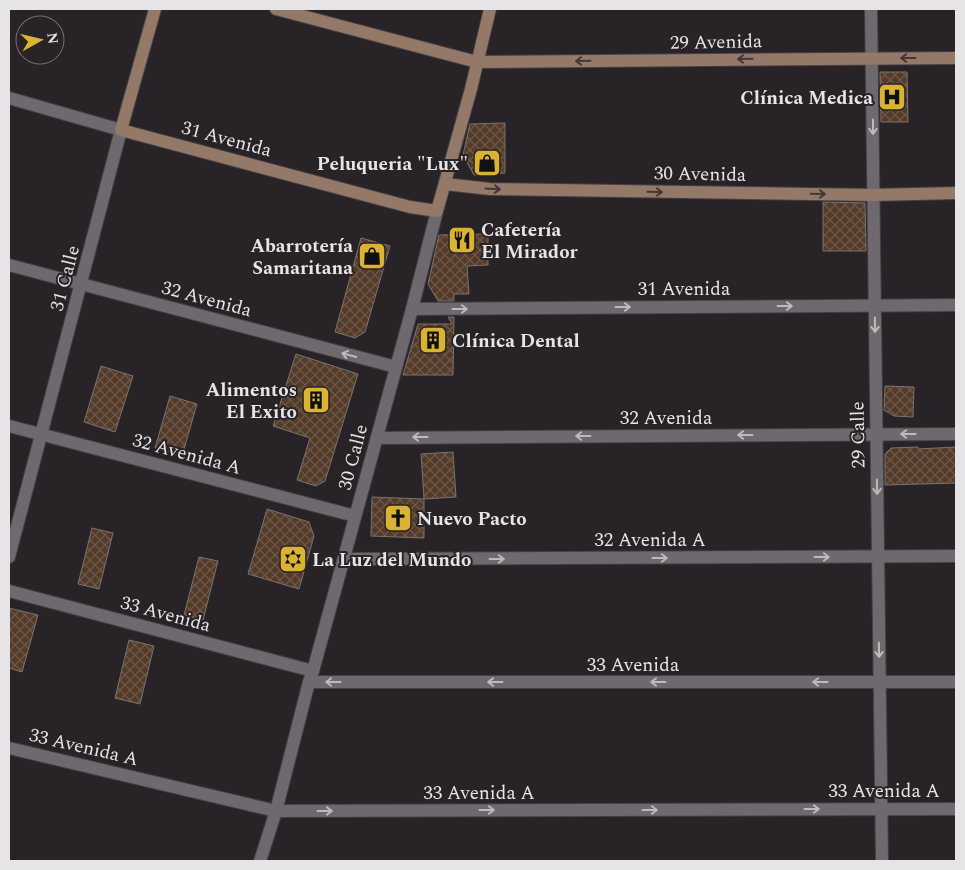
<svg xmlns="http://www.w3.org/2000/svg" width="965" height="870" viewBox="0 0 965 870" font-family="Spectral,serif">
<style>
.building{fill:url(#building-cross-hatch);stroke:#79736f}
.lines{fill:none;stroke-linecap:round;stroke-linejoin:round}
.street-casing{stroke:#444044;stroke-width:14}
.secondary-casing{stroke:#444044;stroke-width:14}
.street{stroke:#6e696e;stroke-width:12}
.secondary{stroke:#947868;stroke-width:12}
.oneway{stroke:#423837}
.oneway2{stroke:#bdb9bd}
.labels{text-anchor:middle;stroke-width:4;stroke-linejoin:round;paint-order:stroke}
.street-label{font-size:19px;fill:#e7e4e7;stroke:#272327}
.poi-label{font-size:19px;font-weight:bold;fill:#e7e4e7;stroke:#272327;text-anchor:end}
</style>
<defs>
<pattern id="building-cross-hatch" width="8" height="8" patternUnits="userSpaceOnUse" patternTransform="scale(1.25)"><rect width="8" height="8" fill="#543b29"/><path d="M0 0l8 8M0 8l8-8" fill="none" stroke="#6d5748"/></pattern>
</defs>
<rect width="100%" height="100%" fill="#272327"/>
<g class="building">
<polygon points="880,72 907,72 908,122 881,122"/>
<polygon points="505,123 505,173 474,175 463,155 470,124"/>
<polygon points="823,202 865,203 866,251 823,251"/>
<polygon points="488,234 488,265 467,266 469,294 454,294 454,301 438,301 428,284 439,235"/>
<polygon points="361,238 390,246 365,332 355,338 335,332"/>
<polygon points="448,317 454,317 453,375 403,375 418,324 452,324"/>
<polygon points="296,354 358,374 325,481 316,486 297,480 310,438 273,426"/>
<polygon points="101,366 133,376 115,432 84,422"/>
<polygon points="885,386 914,387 913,417 894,416 884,410"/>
<polygon points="170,396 197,404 182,456 155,448"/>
<polygon points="918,447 918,449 956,447 956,483 885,485 885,454 891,448"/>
<polygon points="453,452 456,497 424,499 421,454"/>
<polygon points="372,497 424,499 424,538 371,536"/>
<polygon points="267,509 309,522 314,536 299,589 248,574"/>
<polygon points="92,528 113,533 99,589 78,584"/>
<polygon points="199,557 218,561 203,620 184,615"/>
<polygon points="9,608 38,615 22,672 9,668"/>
<polygon points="129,640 154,646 140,704 115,698"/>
</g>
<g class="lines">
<g class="street-casing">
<g id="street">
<polyline points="871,9 882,861"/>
<path d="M9 98 121 130C85 272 46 414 9 557"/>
<polyline points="9,265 396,367"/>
<polyline points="412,309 956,305"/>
<polyline points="9,426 355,516"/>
<polyline points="377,438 956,434"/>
<polyline points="344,559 956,556"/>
<polyline points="9,591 313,671"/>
<polyline points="309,682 956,682"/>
<polyline points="9,748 276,811 956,809"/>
<polyline points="260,861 276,811 309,682 313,671 412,309 437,211"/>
</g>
</g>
<g class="secondary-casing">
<g id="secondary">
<polyline points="155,9 121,130 410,207 437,211 471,89 490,9"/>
<polyline points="276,9 477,62 956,58"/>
<polyline points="445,184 490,189 873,195 956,193"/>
</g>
</g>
<use href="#street" class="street"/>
<use href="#secondary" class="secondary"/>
</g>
<defs><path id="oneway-shaft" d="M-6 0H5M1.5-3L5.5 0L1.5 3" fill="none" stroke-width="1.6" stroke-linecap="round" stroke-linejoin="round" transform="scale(1.25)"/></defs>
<g class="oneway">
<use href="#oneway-shaft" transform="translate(908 58) rotate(180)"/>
<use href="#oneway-shaft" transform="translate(745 59) rotate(179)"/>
<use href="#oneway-shaft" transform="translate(583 61) rotate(179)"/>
<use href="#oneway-shaft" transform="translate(493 189) rotate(3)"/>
<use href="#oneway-shaft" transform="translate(655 192) rotate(1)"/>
<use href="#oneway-shaft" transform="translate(818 194) rotate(1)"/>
</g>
<g class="oneway2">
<use href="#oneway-shaft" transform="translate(873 127) rotate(90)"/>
<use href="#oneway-shaft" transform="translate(785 306)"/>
<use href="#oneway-shaft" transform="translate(623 307)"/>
<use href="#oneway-shaft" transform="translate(460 309)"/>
<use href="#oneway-shaft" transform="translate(875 325) rotate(89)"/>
<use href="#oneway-shaft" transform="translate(349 355) rotate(-165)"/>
<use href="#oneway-shaft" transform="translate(908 434) rotate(180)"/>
<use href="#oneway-shaft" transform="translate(745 435) rotate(180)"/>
<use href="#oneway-shaft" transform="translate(583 436) rotate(180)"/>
<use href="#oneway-shaft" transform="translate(420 437) rotate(180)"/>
<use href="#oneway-shaft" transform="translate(877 487) rotate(89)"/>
<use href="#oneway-shaft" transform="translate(822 557)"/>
<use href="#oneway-shaft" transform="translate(660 558)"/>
<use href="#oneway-shaft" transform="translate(497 559)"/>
<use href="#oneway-shaft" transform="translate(879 650) rotate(89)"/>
<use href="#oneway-shaft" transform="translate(333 682) rotate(-180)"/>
<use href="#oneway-shaft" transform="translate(495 682) rotate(-180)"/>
<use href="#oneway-shaft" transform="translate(658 682) rotate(-180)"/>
<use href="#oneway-shaft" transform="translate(820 682) rotate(-180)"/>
<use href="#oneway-shaft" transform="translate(812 809)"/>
<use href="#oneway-shaft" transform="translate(487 810)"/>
<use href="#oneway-shaft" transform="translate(650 810)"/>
<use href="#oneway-shaft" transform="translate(325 811)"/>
</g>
<defs>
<g id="hospital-square" transform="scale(1.4375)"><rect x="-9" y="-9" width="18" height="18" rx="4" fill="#dbb333" stroke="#272327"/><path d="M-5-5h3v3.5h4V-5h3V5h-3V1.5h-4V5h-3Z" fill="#111"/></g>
<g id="shop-square" transform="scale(1.4375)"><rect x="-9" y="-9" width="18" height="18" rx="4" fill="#dbb333" stroke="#272327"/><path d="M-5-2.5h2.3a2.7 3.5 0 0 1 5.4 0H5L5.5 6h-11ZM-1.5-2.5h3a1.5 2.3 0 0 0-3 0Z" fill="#111"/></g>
<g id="restaurant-square" transform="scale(1.4375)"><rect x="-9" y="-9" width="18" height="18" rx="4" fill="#dbb333" stroke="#272327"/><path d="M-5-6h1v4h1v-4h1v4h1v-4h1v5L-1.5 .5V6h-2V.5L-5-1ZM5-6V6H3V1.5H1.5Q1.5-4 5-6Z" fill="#111"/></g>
<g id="building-square" transform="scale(1.4375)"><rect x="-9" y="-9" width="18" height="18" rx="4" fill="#dbb333" stroke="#272327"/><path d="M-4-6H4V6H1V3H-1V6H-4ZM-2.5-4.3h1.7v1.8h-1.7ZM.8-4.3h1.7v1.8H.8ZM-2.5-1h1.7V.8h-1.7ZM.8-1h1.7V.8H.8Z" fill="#111"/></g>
<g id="church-square" transform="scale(1.4375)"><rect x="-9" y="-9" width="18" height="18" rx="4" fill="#dbb333" stroke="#272327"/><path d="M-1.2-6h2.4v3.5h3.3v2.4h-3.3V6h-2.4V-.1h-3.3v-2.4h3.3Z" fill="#111"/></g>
<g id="synagogue-square" transform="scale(1.4375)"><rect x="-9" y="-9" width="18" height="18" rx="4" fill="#dbb333" stroke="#272327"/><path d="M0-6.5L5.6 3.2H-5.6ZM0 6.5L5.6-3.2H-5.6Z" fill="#111"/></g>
</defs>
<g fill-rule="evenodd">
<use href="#hospital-square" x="892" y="97"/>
<use href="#shop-square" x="487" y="163"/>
<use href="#restaurant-square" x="462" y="240"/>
<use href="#shop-square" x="372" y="256"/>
<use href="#building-square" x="433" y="340"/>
<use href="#building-square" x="316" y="400"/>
<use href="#church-square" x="398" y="518"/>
<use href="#synagogue-square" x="293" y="559"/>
</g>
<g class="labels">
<g class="street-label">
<text transform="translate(716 41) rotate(-1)" y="7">29 Avenida</text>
<text transform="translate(227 138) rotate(15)" y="7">31 Avenida</text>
<text transform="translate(700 173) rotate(1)" y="7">30 Avenida</text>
<text transform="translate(64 278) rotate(-75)" y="7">31 Calle</text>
<text x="684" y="295">31 Avenida</text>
<text transform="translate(207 298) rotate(15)" y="7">32 Avenida</text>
<text x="666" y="424">32 Avenida</text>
<text transform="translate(857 435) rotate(-91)" y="7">29 Calle</text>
<text transform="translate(187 453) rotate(15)" y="7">32 Avenida A</text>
<text transform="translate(352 457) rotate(-75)" y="7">30 Calle</text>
<text x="650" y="546">32 Avenida A</text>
<text transform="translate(166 613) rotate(15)" y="7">33 Avenida</text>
<text x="633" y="671">33 Avenida</text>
<text transform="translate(84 746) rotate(13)" y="7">33 Avenida A</text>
<text x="884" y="797">33 Avenida A</text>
<text x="479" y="799">33 Avenida A</text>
</g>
<g class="poi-label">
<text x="873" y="104">Clínica Medica</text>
<text x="468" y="170">Peluqueria "Lux"</text>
<text x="481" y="236" text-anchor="start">Cafetería<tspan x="481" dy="22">El Mirador</tspan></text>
<text x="353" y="252">Abarrotería<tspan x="353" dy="22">Samaritana</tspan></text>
<text x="452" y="347" text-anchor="start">Clínica Dental</text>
<text x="297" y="396">Alimentos<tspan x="297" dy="22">El Exito</tspan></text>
<text x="417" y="525" text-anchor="start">Nuevo Pacto</text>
<text x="312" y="566" text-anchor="start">La Luz del Mundo</text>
</g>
</g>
<rect width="965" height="870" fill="none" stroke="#e7e4e7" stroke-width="20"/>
<g transform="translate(40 40) rotate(82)"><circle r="24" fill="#272327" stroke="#747074"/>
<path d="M0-4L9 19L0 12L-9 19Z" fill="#dbb333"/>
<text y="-8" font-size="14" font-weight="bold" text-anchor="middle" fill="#e7e4e7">N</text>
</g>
</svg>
